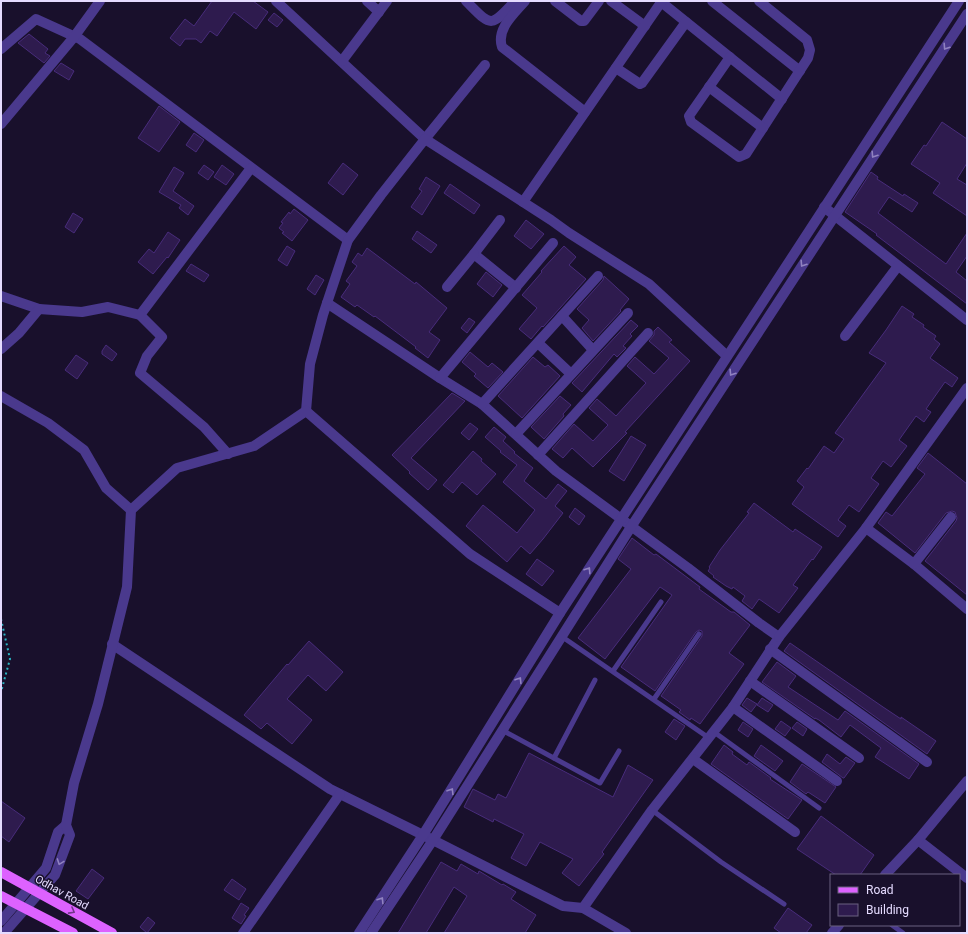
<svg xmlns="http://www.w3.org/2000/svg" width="968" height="934" viewBox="0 0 968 934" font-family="Roboto,sans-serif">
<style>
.building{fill:#2e1b4e;stroke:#482c7b}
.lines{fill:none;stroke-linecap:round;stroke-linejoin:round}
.path{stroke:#2bb4c3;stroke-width:2;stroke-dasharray:2 3;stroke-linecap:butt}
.service{stroke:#4a398d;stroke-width:5}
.minor{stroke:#4a398d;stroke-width:10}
.tertiary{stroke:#4a398d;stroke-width:10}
.primary{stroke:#dd62ff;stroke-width:10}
.oneway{stroke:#9082c0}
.oneway2{stroke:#71358b}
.labels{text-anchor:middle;stroke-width:3;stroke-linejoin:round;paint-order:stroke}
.street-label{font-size:11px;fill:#e5dbff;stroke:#19102c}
</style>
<rect width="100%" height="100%" fill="#19102c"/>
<g class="building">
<polygon points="212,1 253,1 268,12 256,29 234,12 217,36 210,31 201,43 196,39 185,39 180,46 170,38 185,19 194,26"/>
<polygon points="274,13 283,20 277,27 268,20"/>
<polygon points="29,34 48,49 45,53 50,56 44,63 18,43"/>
<polygon points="61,63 74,71 69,80 54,71"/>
<polygon points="159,106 180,122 159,152 138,138"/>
<polygon points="942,122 967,139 967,163 957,179 967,185 967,216 933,193 940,183 911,164 924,145 926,146"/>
<polygon points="194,133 204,140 196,152 186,145"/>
<polygon points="343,163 358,175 343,195 328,183"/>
<polygon points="204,165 214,172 208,180 198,173"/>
<polygon points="222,165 234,174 226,185 214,177"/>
<polygon points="174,167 184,173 173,191 194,206 188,215 179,208 181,205 159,192"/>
<polygon points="871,172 878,177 877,179 903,196 904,194 918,203 912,212 889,197 878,213 946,264 967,233 967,256 956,272 967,281 967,304 876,235 877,234 845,212"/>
<polygon points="426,177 440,186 422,215 411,207 422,191 419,189"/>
<polygon points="450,184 480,205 474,214 444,193"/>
<polygon points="294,209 308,220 292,241 282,233 284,232 279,228 283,223 281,222 289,212 290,214"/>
<polygon points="73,213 83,219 74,233 65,227"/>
<polygon points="526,220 544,234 531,249 514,236"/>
<polygon points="417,231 437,245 431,253 412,239"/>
<polygon points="168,232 180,240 168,258 167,257 153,274 138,262 149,249 154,253"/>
<polygon points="287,246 295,251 287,266 278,260"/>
<polygon points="564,246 576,257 569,265 586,279 543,327 542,326 531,339 519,329 537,308 522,295 542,272 541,271"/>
<polygon points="367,248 415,284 416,282 447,308 429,332 440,340 428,358 415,348 416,347 375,316 374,317 357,305 355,307 341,297 350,284 346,281 357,266 352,262 358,253 362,256"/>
<polygon points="191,264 209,275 204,282 186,271"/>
<polygon points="486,272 502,285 493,297 477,284"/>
<polygon points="316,275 324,280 315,295 307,289"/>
<polygon points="604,276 629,299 620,310 621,311 593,341 582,328 589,320 577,309 603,280"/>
<polygon points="902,306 914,314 912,317 924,325 923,327 936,336 934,339 940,344 930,358 958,378 952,387 945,382 926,409 931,412 924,422 916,416 899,440 907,446 891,467 883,461 871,478 879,484 859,512 849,505 838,520 846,526 838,537 792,504 804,487 797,481 807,468 808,469 824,446 834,453 844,439 835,433 886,363 869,353 886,330"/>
<polygon points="469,318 475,322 467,333 461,328"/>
<polygon points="631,320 638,326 630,334 632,336 623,346 626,348 617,357 614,354 582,392 572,383"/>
<polygon points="658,327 672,340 669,342 690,361 625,432 627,433 593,467 572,448 563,458 552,449 574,424 593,441 608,425 589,408 597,399 616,416 646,383 627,366 635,357 654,374 669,358 649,341 654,335 654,331"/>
<polygon points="106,345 117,354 112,361 102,354 102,351"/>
<polygon points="470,352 488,367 492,363 503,372 488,388 474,376 476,374 462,362"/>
<polygon points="76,355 88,363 77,379 65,370"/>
<polygon points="533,357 545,367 548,365 560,376 522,418 498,396"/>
<polygon points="452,393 465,401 411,458 437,480 428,490 409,473 410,472 392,455"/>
<polygon points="560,396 571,405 563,414 564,416 544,439 531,427"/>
<polygon points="470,423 478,429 469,440 461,433"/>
<polygon points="494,427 506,437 503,441 515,452 514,453 533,468 524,481 546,499 558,484 567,491 555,506 563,513 543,539 530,554 521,546 507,562 466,526 483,505 517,533 535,510 503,482 517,465 500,452 501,451 485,437"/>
<polygon points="631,436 646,445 624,481 609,471"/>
<polygon points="473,451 482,459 481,461 496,474 477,495 462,482 453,493 443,485"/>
<polygon points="928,453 967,484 967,595 925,561 956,521 957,518 955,512 952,511 946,513 915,553 878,523 886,512 892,516 925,474 917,468"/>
<polygon points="754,503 793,532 795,529 822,547 813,560 812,559 793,585 798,588 779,613 759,599 752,609 742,601 745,596 733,587 732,589 726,586 713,577 714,576 708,571 710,568 709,567 720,550 749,513 747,512"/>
<polygon points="575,508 585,516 579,525 569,517"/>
<polygon points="632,538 654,555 656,554 700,587 699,589 731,612 734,612 750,625 729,653 744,664 700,724 691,718 690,720 679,712 681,710 661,696 702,636 702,631 699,630 696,632 655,691 621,667 672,595 660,587 605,659 578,638 631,569 618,559"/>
<polygon points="537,559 554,571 542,586 526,574"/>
<polygon points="309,641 343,672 326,691 308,675 287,699 312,720 292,744 267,723 261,729 244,715 287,664 288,665"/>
<polygon points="790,643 883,707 901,719 901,717 936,741 927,754 784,651"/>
<polygon points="777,662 796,676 788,687 838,720 845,711 919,764 909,779 875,757 881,748 850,725 841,737 819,720 815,718 815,719 762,682"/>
<polygon points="747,698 757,704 751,712 742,705"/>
<polygon points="762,698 773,705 768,712 757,705"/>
<polygon points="674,719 685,726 676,740 665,732"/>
<polygon points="781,721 791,728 785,736 775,729"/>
<polygon points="743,722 753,729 748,737 738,730"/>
<polygon points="797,722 807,729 803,736 792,728"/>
<polygon points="724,745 733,752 732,754 747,765 749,762 771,778 770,779 802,800 788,819 711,764"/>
<polygon points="761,745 783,761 775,771 754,756"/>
<polygon points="529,753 613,797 628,765 653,780 602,852 604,854 579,886 562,873 573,859 540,842 526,866 511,858 524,834 494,819 493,822 464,807 473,789 495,800 498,794 506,798"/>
<polygon points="827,754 840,764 846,757 855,763 844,778 843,778 822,762"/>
<polygon points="802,764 836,787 825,803 808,792 806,794 790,782"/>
<polygon points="1,801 25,818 9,842 1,836"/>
<polygon points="821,816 874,855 860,875 836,875 797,849"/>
<polygon points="441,862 457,871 461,864 478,874 479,871 502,885 503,884 516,892 511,899 536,915 525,933 444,933 467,896 454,887 426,933 398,933"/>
<polygon points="92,869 104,878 88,899 76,891"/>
<polygon points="232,879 246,889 239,900 224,890"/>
<polygon points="241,903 249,908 244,915 246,916 241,924 232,918"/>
<polygon points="788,908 812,925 806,933 781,933 774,928"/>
<polygon points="148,917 155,923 147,933 140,927"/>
</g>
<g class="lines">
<polyline class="path" points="1,619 10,659 1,692"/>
<g class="service">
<polyline points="561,636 709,738"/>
<polyline points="613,671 661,602"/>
<polyline points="654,699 699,634"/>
<polyline points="502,730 600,783 619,751"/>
<polyline points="714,732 819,808"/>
<polyline points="554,758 595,680"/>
<polyline points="652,810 721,862 784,904"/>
<polyline points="892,925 903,933"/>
</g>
<g class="minor">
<polyline points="276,1 425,139 485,65"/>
<polyline points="367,1 379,12"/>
<path d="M466 1C491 26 490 29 515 1"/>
<path d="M525 1C514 14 496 29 502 47L585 112"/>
<polyline points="555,1 581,21 584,21 599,1"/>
<polyline points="611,1 645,26"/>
<polyline points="660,1 782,99"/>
<polyline points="712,1 800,71"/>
<polyline points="1,49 36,19 80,39 348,240"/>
<polyline points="730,57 689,116 691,122 739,157 746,154 808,58 810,50 807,40 759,1"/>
<polyline points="342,61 387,1"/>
<polyline points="616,68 640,84 642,83 686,22"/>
<polyline points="709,87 763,128"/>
<polyline points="1,124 74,37 100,1"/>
<polyline points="523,202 662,1"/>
<polyline points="824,207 967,320"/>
<polyline points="500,220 474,254 516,288"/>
<polyline points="447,287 474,254"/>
<polyline points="1,296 39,309"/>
<polyline points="327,303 440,378 482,404 556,471 688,568 759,623 779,637 733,707 652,810 583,908"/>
<polyline points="140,315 251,168"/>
<polyline points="562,316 593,350"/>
<polyline points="845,336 898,266"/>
<polyline points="538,343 571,374"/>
<polyline points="1,349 19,333 39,309 82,312 108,307 140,315 162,337 147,356 140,373 204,427 228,454"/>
<polyline points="440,378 553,243"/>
<polyline points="1,396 48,423 84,450 106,488 131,510"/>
<polyline points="482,404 598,276"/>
<polyline points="306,411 310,364 323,315 348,240 381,195 425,139 551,220 569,233 649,284 727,356"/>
<polyline points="516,434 628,313"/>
<polyline points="538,455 648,333"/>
<polyline points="866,528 914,564 967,609"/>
<polyline points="914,564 951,517"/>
<polyline points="779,637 866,528 967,388"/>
<polyline points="112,644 330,789 423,835 563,906 583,908 626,933"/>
<polyline points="770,649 927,762"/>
<polyline points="750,681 859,758"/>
<polyline points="733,707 837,781"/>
<polyline points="693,759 795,832"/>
<polyline points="918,840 967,878"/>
<polyline points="885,875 918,840 967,781"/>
<polyline points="1,921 46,868 58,832 66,825"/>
<polyline points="4,933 55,875 70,835 66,825 74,783 98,704 127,587 131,510 177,468 254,446 306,411 470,554 560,613"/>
<polyline points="243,933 340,794"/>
<polyline points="832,933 839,925"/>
</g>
<g class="tertiary">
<polyline points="359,933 423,835 560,613 959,1"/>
<polyline points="371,933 433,840 631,527 967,14"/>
</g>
<g class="primary">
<polyline points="1,872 112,933"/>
<polyline points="1,896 73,933"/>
</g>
</g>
<defs><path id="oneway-chevron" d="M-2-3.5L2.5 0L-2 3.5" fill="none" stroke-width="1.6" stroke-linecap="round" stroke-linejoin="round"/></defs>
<g class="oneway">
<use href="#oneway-chevron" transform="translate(946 47) rotate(123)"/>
<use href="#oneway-chevron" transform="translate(874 155) rotate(123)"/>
<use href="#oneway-chevron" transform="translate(803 264) rotate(123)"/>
<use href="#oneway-chevron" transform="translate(732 373) rotate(123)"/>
<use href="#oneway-chevron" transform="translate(588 570) rotate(-57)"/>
<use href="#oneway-chevron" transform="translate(519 680) rotate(-58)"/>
<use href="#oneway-chevron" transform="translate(451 791) rotate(-58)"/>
<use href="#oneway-chevron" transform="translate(60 862) rotate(110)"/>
<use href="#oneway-chevron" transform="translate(381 900) rotate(-57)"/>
</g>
<use class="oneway2" href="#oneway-chevron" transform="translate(72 911) rotate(29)"/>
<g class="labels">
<g class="street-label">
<text transform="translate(62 892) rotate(29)" y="4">Odhav Road</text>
</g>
</g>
<rect width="968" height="934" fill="none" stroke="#e5dbff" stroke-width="4"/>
<rect x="830" y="874" width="130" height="52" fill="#19102c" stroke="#6b6180"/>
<rect x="838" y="887" width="20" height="6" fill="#dd62ff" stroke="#6b6180"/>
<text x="866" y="894" font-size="12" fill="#e5dbff">Road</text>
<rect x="838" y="904" width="20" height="12" fill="#2e1b4e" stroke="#6b6180"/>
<text x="866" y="914" font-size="12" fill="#e5dbff">Building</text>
</svg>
